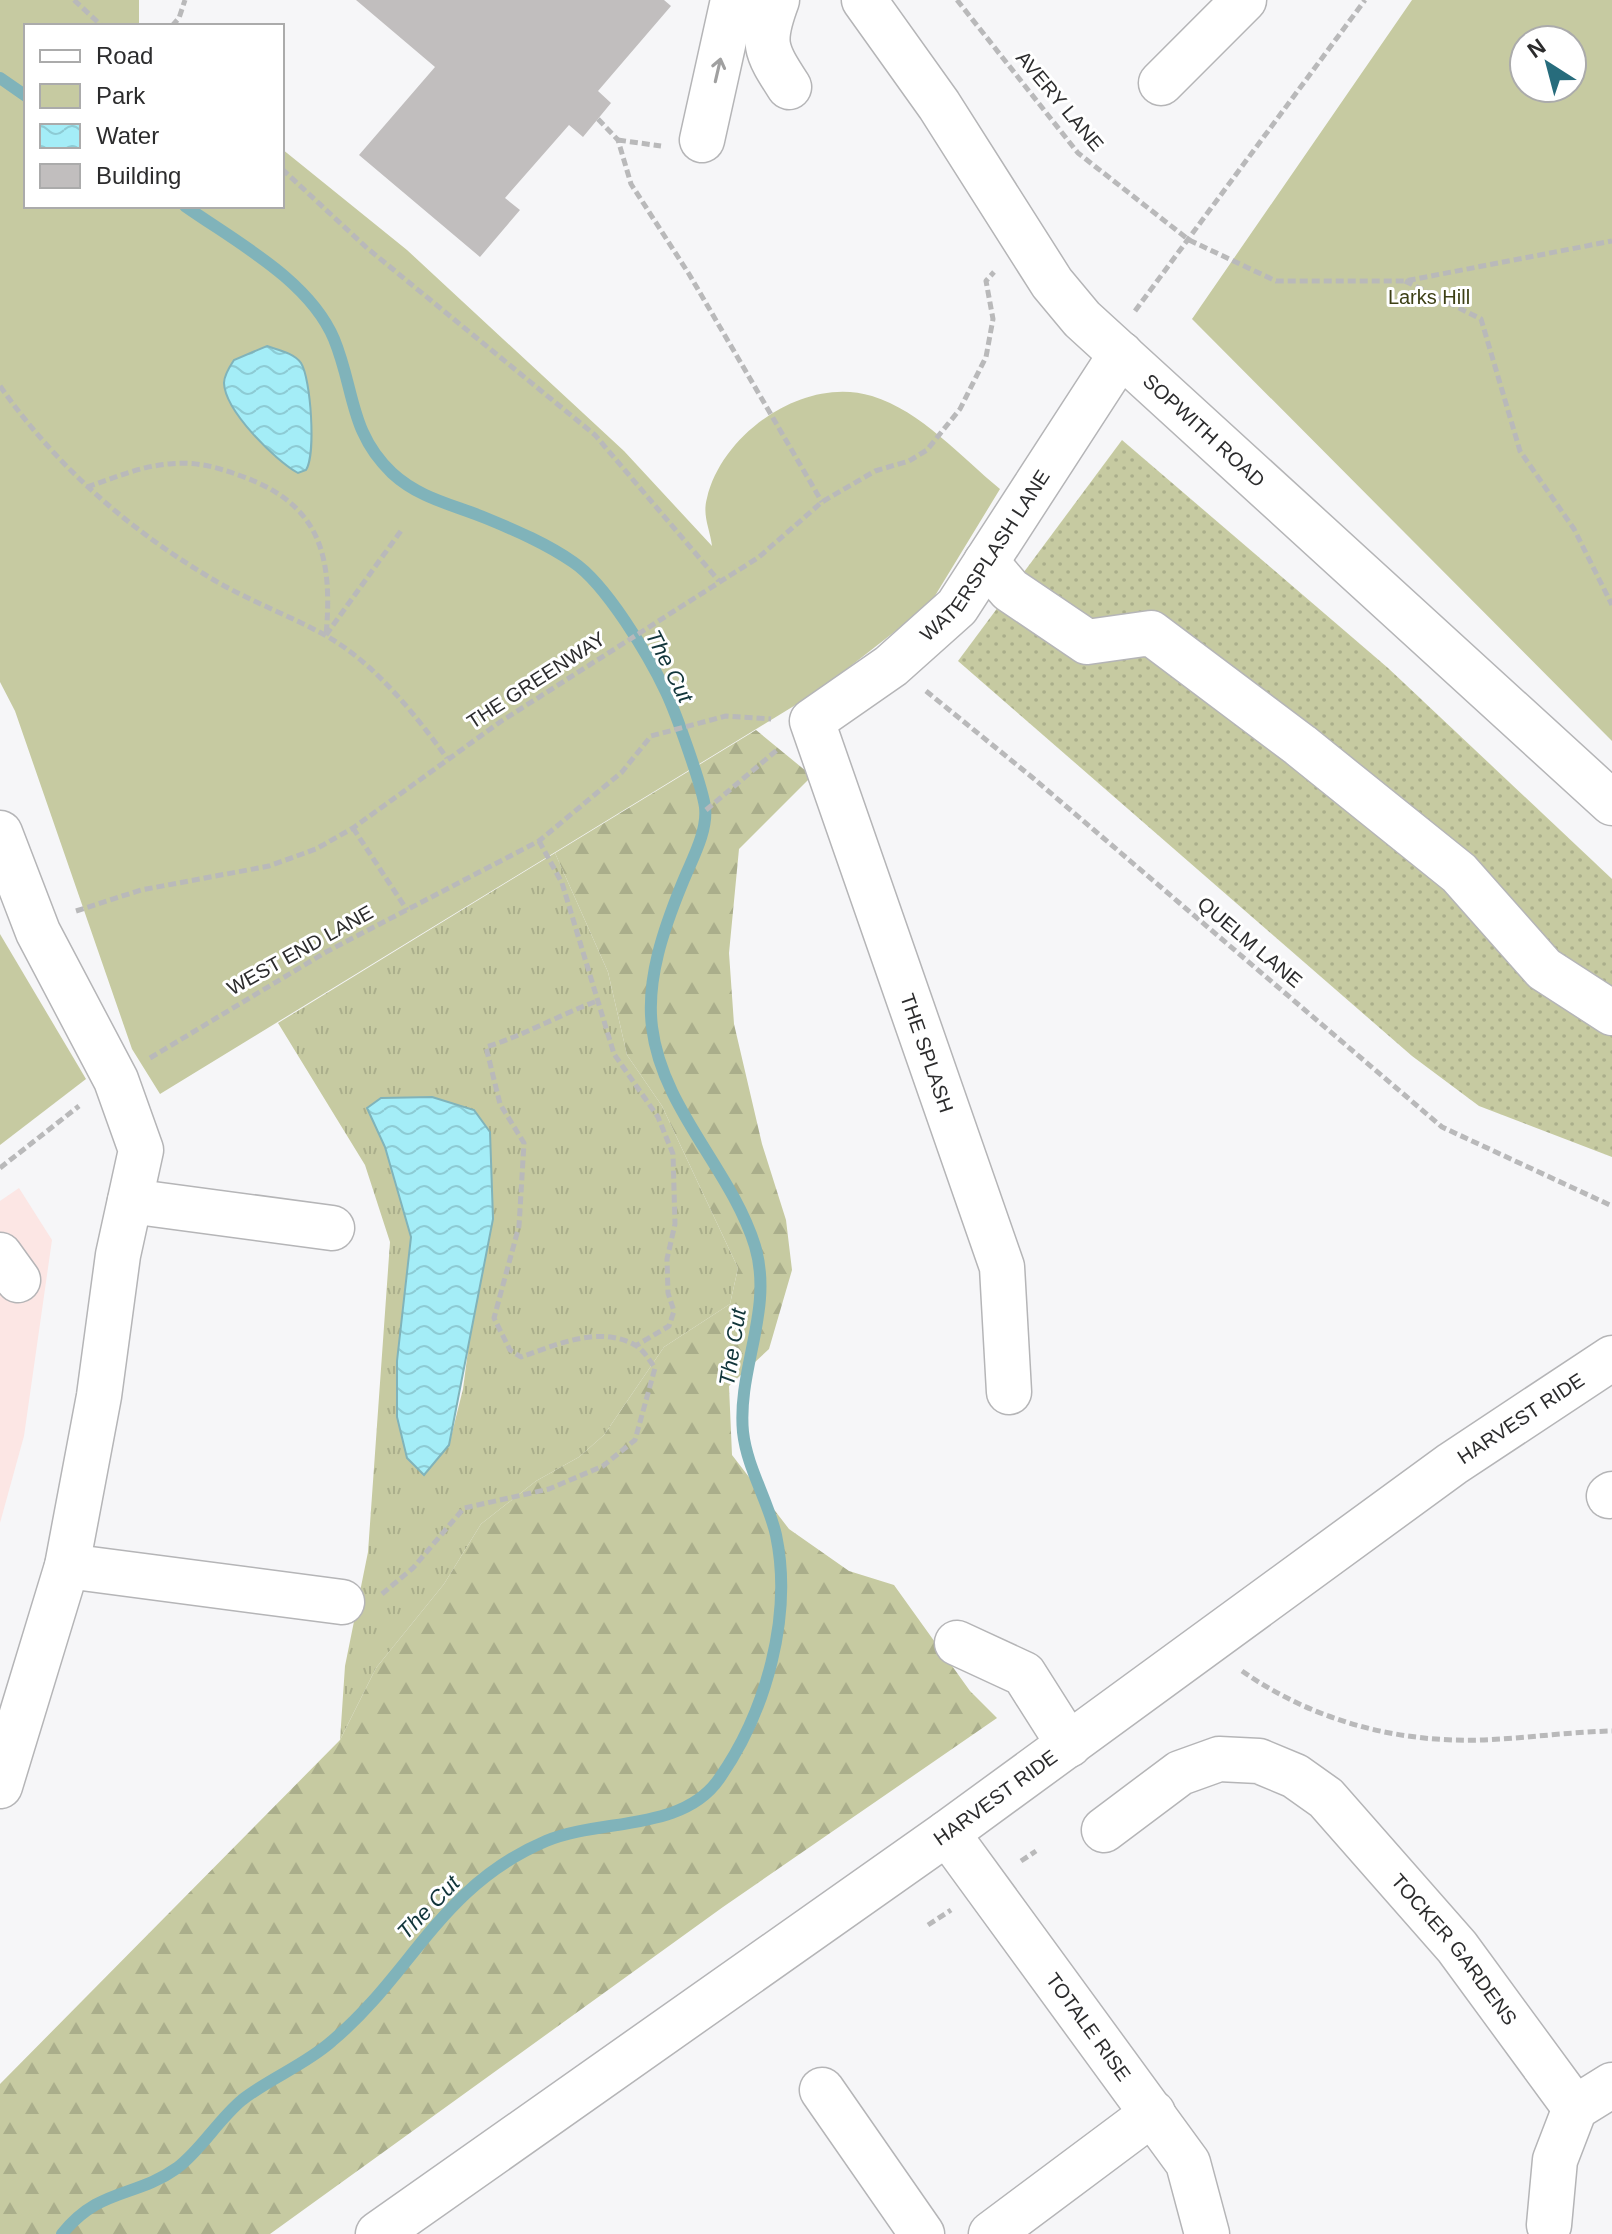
<svg xmlns="http://www.w3.org/2000/svg" width="1612" height="2234" viewBox="0 0 1612 2234" font-family="Helvetica,sans-serif">
<style>
.commercial{fill:#fce6e4}
.grass{fill:url(#grass-tufts);fill-rule:evenodd}
.forest{fill:url(#forest-firs)}
.park{fill:#c6caa1;fill-rule:evenodd}
.garden{fill:url(#garden-dots)}
.water{fill:url(#water-waves);stroke:#80b3ba;stroke-width:2}
.lines{fill:none;stroke-linecap:round;stroke-linejoin:round}
.stream{stroke:#80b3ba;stroke-width:12}
.building{fill:#c1bebe}
.minor-casing{stroke:#b5b5b7;stroke-width:47}
.path{stroke:#b9b9ba;stroke-width:5;stroke-dasharray:8 4;stroke-linecap:butt}
.minor{stroke:#fff;stroke-width:44}
.oneway{stroke:#a0a0a0}
.labels{text-anchor:middle;stroke-width:6;stroke-linejoin:round;paint-order:stroke}
.street-label{font-size:20px;fill:#2c2c2d;stroke:#fff}
.park-label{font-size:20px;fill:#3d4015;stroke:#fff}
.water-label{font-size:22px;font-style:italic;fill:#11353a;stroke:#fff}
</style>
<defs>
<pattern id="grass-tufts" width="24" height="20" patternUnits="userSpaceOnUse" patternTransform="scale(2)"><rect width="24" height="20" fill="#c6caa1"/><path d="M3 7l-1-3M5 7V3M7 7l1-3M15 17l-1-3M17 17v-4M19 17l1-3" fill="none" stroke="#aaae8b"/></pattern>
<pattern id="forest-firs" width="22" height="20" patternUnits="userSpaceOnUse" patternTransform="scale(2)"><rect width="22" height="20" fill="#c6caa1"/><path d="M5 1l3.5 6h-7zM16 11l3.5 6h-7z" fill="#aaae8b"/></pattern>
<pattern id="garden-dots" width="8" height="8" patternUnits="userSpaceOnUse" patternTransform="scale(2)"><rect width="8" height="8" fill="#c6caa1"/><path d="M2 2h.1M6 6h.1" fill="none" stroke="#aaae8b" stroke-width="1.8" stroke-linecap="round"/></pattern>
<pattern id="water-waves" width="16" height="10" patternUnits="userSpaceOnUse" patternTransform="scale(2)"><rect width="16" height="10" fill="#a4edf7"/><path d="M0 5q4-4 8 0t8 0" fill="none" stroke="#8dcbd4"/></pattern>
</defs>
<rect width="100%" height="100%" fill="#f6f6f8"/>
<polygon class="commercial" points="19,1188 52,1240 24,1436 0,1523 0,1201"/>
<path class="grass" d="M555 853 608 972 627 1055 662 1106 738 1268 730 1304 664 1347 604 1435 579 1457 536 1481 481 1524 444 1584 376 1668 340 1740 345 1666 368 1552 390 1242 365 1165 278 1023ZM382 1098 474 1305 463 1389 449 1445 397 1417V1361L411 1237 385 1147 367 1108Z"/>
<polygon class="forest" points="756,730 812,776 739,849 729,953 734,1024 762,1144 786,1220 792,1270 769,1349 729,1386 732,1455 789,1529 849,1571 894,1585 970,1691 997,1718 723,1907 270,2234 0,2234 0,2084 340,1740 376,1668 444,1584 481,1524 536,1481 579,1457 604,1435 664,1347 730,1304 738,1268 662,1106 627,1055 608,972 555,853"/>
<g class="park">
<path d="M0 0H139V26H26V206H282V149L407 250 624 451 712 546C710 529 702 516 707 498 722 433 805 375 872 396 921 411 961 457 1000 489L930 604 820 690 160 1094 132 1049 15 711 0 682Z"/>
<path d="M1412 0H1612V741L1192 319ZM1524 40H1572V88H1524Z"/>
<polygon points="0,934 86,1079 0,1145"/>
</g>
<polygon class="garden" points="1122,440 1388,668 1612,879 1612,1157 1479,1106 1412,1056 958,661"/>
<g class="water">
<path d="M267 346C278 350 294 353 301 363 311 379 316 454 306 470L298 473C275 460 225 411 224 383 224 375 230 366 234 360Z"/>
<polygon points="432,1097 474,1110 490,1132 493,1219 449,1445 424,1475 407,1458 397,1417 397,1361 411,1237 385,1147 367,1108 381,1098"/>
</g>
<g class="lines">
<g class="stream">
<polyline points="0,78 26,96"/>
<path d="M62 2234C100 2187 135 2198 177 2168 201 2150 218 2120 242 2100 270 2078 305 2065 332 2041 413 1973 440 1886 546 1841 601 1818 682 1832 719 1779 766 1712 793 1616 776 1535 768 1500 747 1468 743 1432 737 1369 774 1310 755 1246 731 1169 662 1109 652 1027 646 979 664 928 682 884 691 861 708 832 705 807 702 786 676 713 666 692 649 656 606 584 573 562 547 544 517 531 488 519 455 505 420 499 392 473 349 432 355 390 334 339 309 280 236 242 185 206"/>
</g>
</g>
<polygon class="building" points="356,0 664,0 671,6 598,91 611,103 583,137 569,125 505,198 520,210 480,257 359,155 435,67"/>
<g class="lines">
<g class="minor-casing">
<g id="minor">
<path d="M777 0C761 43 765 50 789 87"/>
<path id="s1" d="M864 0 939 105 1052 283 1082 319 1612 803"/>
<polyline points="1161,83 1244,0"/>
<polyline points="702,140 733,0"/>
<polyline points="986,562 1010,590 1087,642 1151,633 1300,745 1459,873 1544,969 1612,1013"/>
<polyline points="0,833 38,932 116,1080 141,1150 118,1255 99,1396 67,1566 0,1786"/>
<polyline points="130,1201 332,1228"/>
<polyline points="0,1255 18,1280"/>
<path id="s2" d="M1009 1392 1002 1267 812 721 891 666 957 607 1121 354"/>
<polyline points="1609,1496 1612,1494"/>
<polyline points="67,1566 342,1602"/>
<polyline points="957,1643 1024,1674 1069,1745"/>
<path id="s3" d="M1104 1830 1180 1773 1219 1759 1259 1761 1295 1776 1326 1798 1457 1947 1575 2108"/>
<path id="s4" d="M947 1833 1188 2163 1207 2234"/>
<polyline points="822,2090 922,2234"/>
<polyline points="1549,2225 1555,2160 1575,2108 1612,2085"/>
<path id="s5" d="M378 2234 947 1833 1452 1464 1612 1358"/>
<polyline points="991,2234 1153,2113"/>
</g>
</g>
<g class="path">
<polyline points="74,0 102,26"/>
<polyline points="957,0 1078,153 1189,240 1276,281 1405,281 1612,241"/>
<polyline points="172,26 179,18 185,0"/>
<polyline points="598,119 618,140 631,184 689,274 822,502"/>
<polyline points="618,140 661,146"/>
<polyline points="282,169 367,248 595,435 719,581"/>
<polyline points="1405,281 1481,319 1520,451 1574,529 1612,605"/>
<polyline points="1135,311 1365,0"/>
<path d="M0 386C54 463 123 525 204 574 242 598 284 613 323 634 374 662 413 712 447 758"/>
<path d="M87 487C114 478 141 466 169 464 195 461 217 467 241 476 321 504 333 557 326 636"/>
<polyline points="326,635 403,528"/>
<polyline points="926,691 1033,778 1442,1127 1612,1206"/>
<polyline points="706,810 777,750"/>
<polyline points="353,828 407,910"/>
<polyline points="539,841 562,883 614,1054 658,1117 673,1154 675,1224 667,1259 668,1293 674,1311 669,1326 637,1345"/>
<polyline points="76,911 141,890 269,866 316,849 353,828 500,722 759,557 822,502 875,471 909,461 927,450 960,409 986,357 993,319 986,281 994,272"/>
<polyline points="150,1058 326,952 539,841 622,772 651,736 726,716 771,719"/>
<polyline points="0,1168 79,1106"/>
<path d="M382 1594 413 1568 464 1508 549 1489 603 1466 635 1440 655 1368C650 1361 643 1349 635 1345 599 1325 556 1345 521 1357L510 1350 494 1318 519 1226 524 1143 500 1104 486 1047C525 1035 559 1015 597 1001"/>
<path d="M1242 1671C1314 1721 1397 1743 1484 1740 1527 1738 1569 1732 1612 1731"/>
<polyline points="1021,1861 1036,1851"/>
<polyline points="928,1925 951,1910"/>
</g>
<use href="#minor" class="minor"/>
</g>
<defs><path id="oneway-shaft" d="M-6 0H5M1.5-3L5.5 0L1.5 3" fill="none" stroke-width="1.6" stroke-linecap="round" stroke-linejoin="round" transform="scale(2)"/></defs>
<use class="oneway" href="#oneway-shaft" transform="translate(718 70) rotate(-77)"/>
<g class="labels">
<g class="street-label">
<text transform="translate(1060 101) rotate(50)" y="7">AVERY LANE</text>
<text dy="7" stroke="none"><textPath href="#s1" startOffset="552">SOPWITH ROAD</textPath></text>
<text dy="7" stroke="none"><textPath href="#s2" startOffset="946">WATERSPLASH LANE</textPath></text>
<text transform="translate(536 680) rotate(-33)" y="7">THE GREENWAY</text>
<text transform="translate(1250 942) rotate(40)" y="7">QUELM LANE</text>
<text transform="translate(300 950) rotate(-29)" y="7">WEST END LANE</text>
<text transform="translate(927 1053) rotate(71)" y="7">THE SPLASH</text>
<text dy="7" stroke="none"><textPath href="#s5" startOffset="1404">HARVEST RIDE</textPath></text>
<text dy="7" stroke="none"><textPath href="#s5" startOffset="756">HARVEST RIDE</textPath></text>
<text dy="7" stroke="none"><textPath href="#s3" startOffset="452">TOCKER GARDENS</textPath></text>
<text dy="7" stroke="none"><textPath href="#s4" startOffset="240">TOTALE RISE</textPath></text>
</g>
<g class="park-label">
<text x="1429" y="304">Larks Hill</text>
</g>
<g class="water-label">
<text transform="translate(670 666) rotate(63)" y="8">The Cut</text>
<text transform="translate(732 1347) rotate(-81)" y="8">The Cut</text>
<text transform="translate(428 1907) rotate(-46)" y="8">The Cut</text>
</g>
</g>
<rect x="24" y="24" width="260" height="184" fill="#ffffff" stroke="#ababab" stroke-width="2"/>
<rect x="40" y="50" width="40" height="12" fill="#ffffff" stroke="#ababab" stroke-width="2"/>
<text x="96" y="64" font-size="24" fill="#2c2c2d">Road</text>
<rect x="40" y="84" width="40" height="24" fill="#c6caa1" stroke="#ababab" stroke-width="2"/>
<text x="96" y="104" font-size="24" fill="#2c2c2d">Park</text>
<rect x="40" y="124" width="40" height="24" fill="url(#water-waves)" stroke="#ababab" stroke-width="2"/>
<text x="96" y="144" font-size="24" fill="#2c2c2d">Water</text>
<rect x="40" y="164" width="40" height="24" fill="#c1bebe" stroke="#ababab" stroke-width="2"/>
<text x="96" y="184" font-size="24" fill="#2c2c2d">Building</text>
<g transform="translate(1548 64) rotate(324)"><circle r="38" fill="#ffffff" stroke="#ababab" stroke-width="2"/>
<path d="M0-6L14 30L0 20L-14 30Z" fill="#276c7c"/>
<text y="-12" font-size="22" font-weight="bold" text-anchor="middle" fill="#2c2c2d">N</text>
</g>
</svg>
